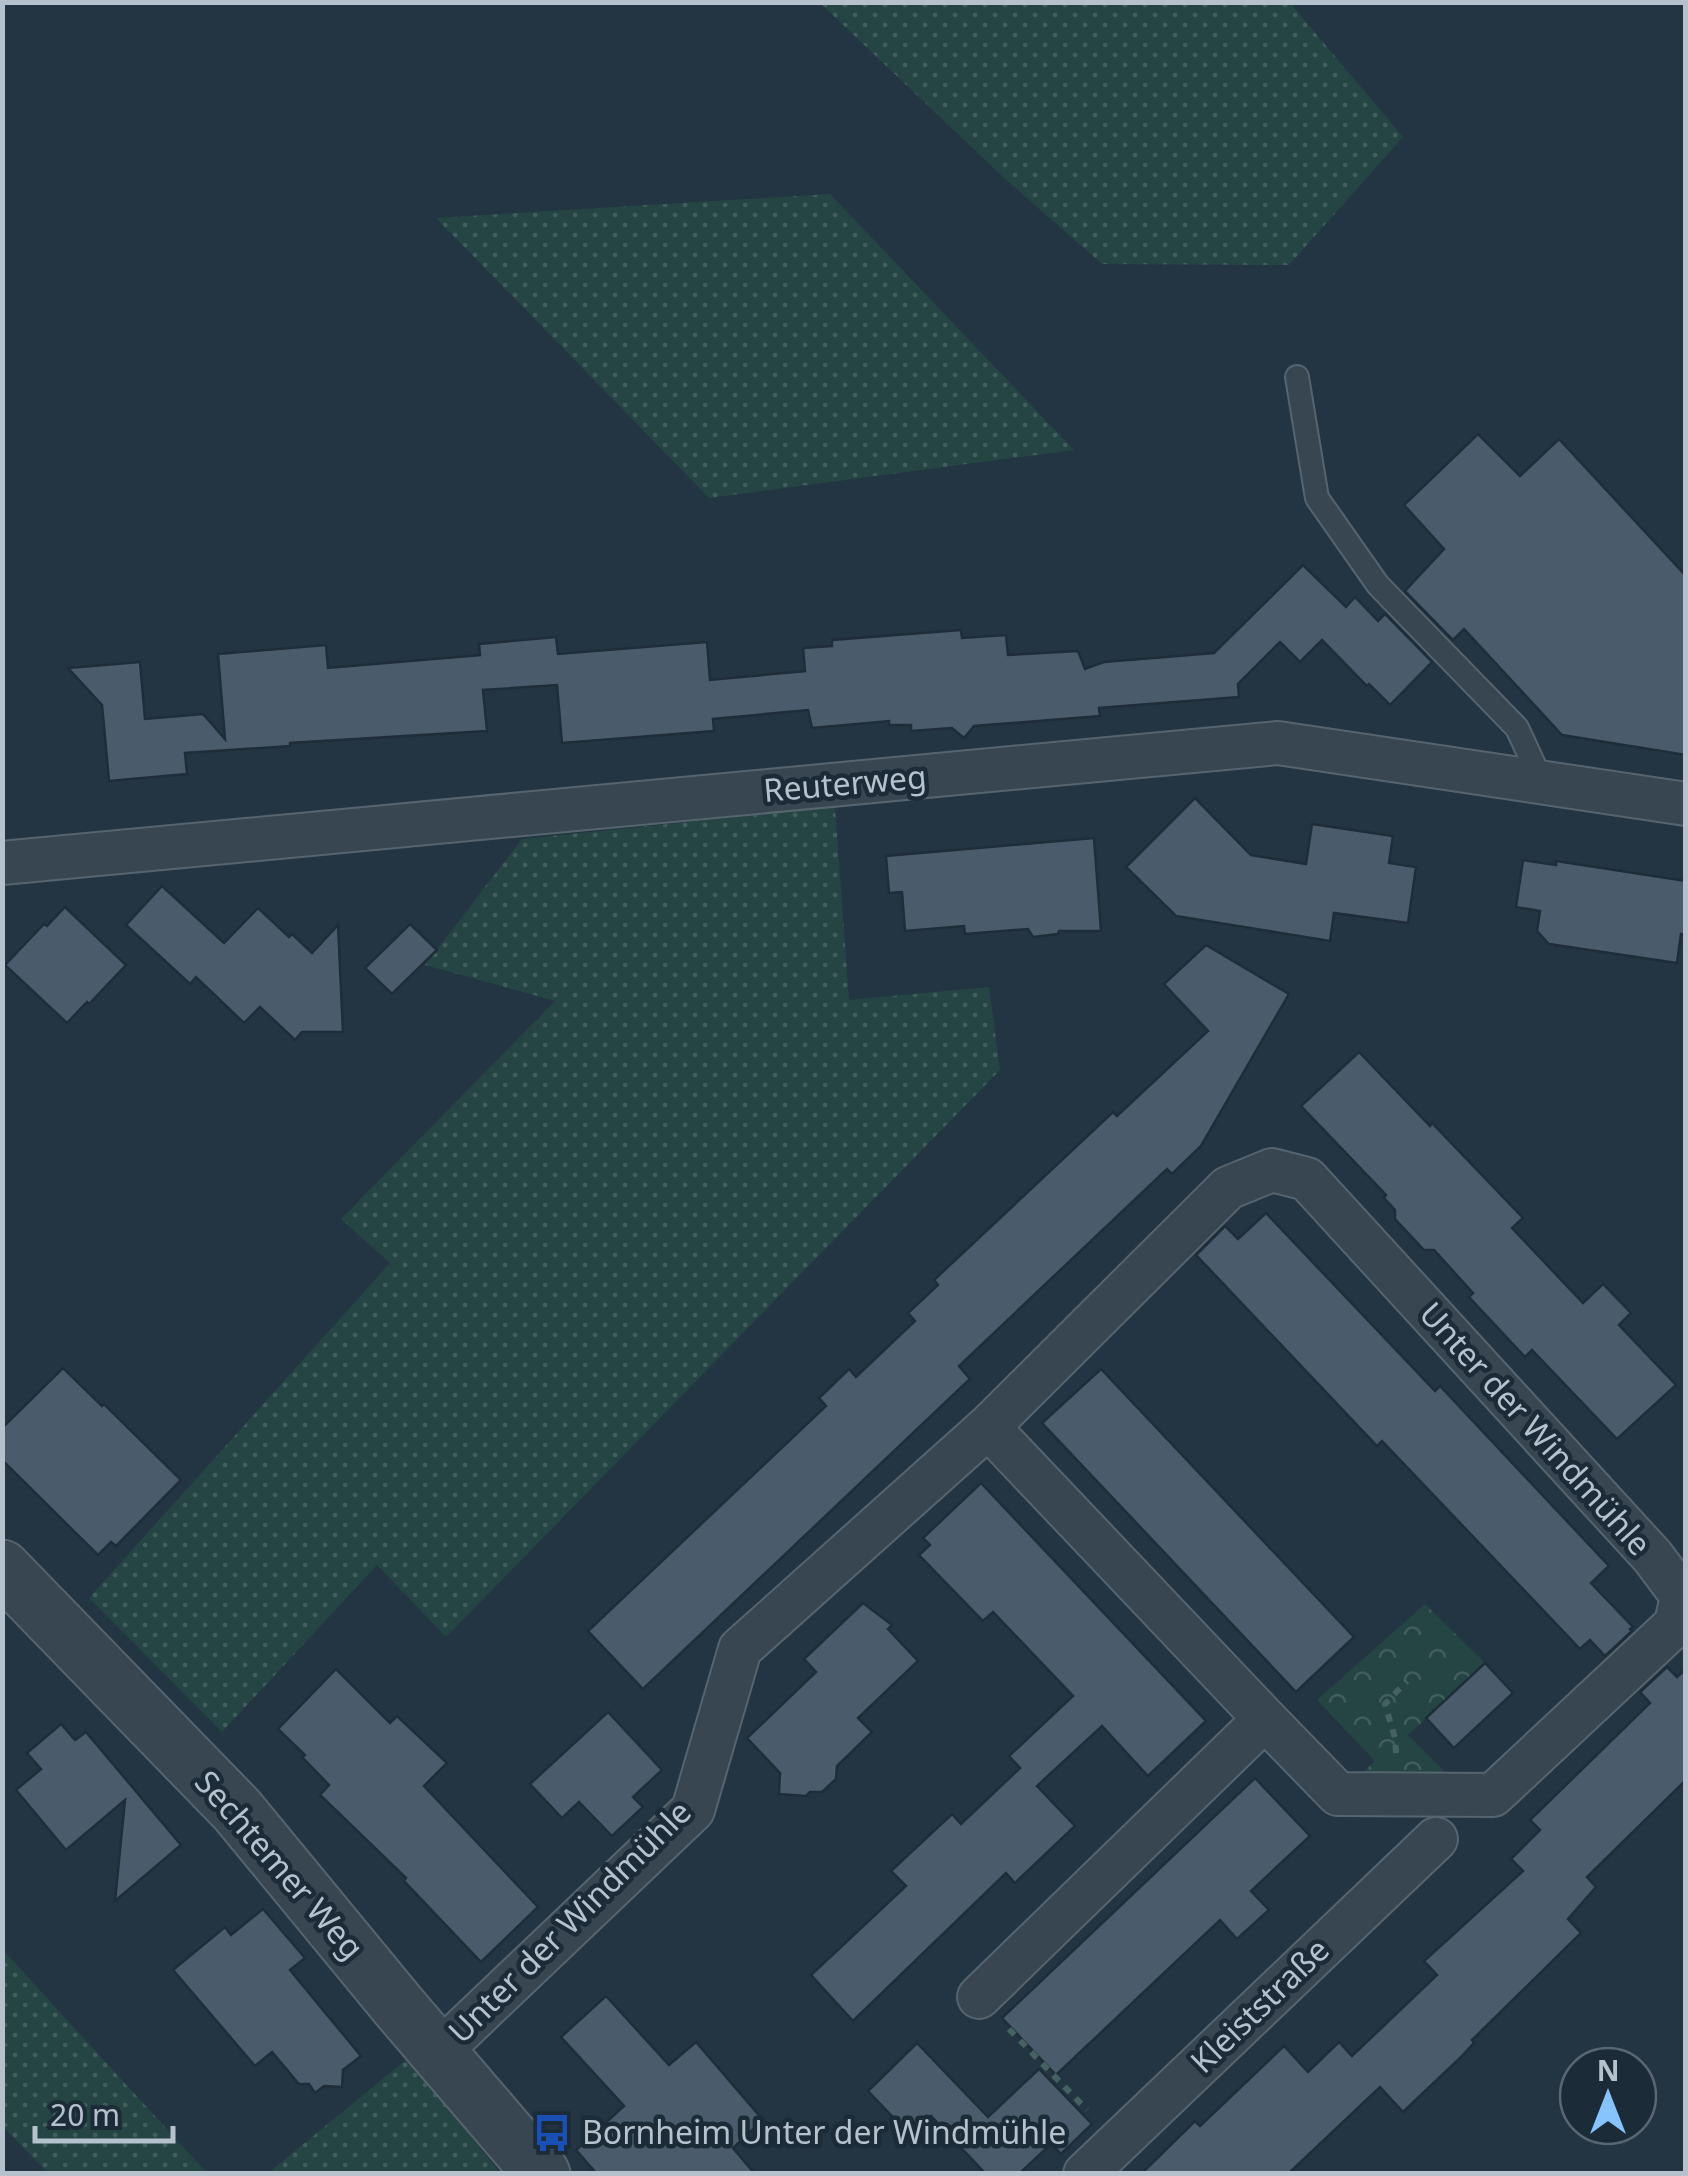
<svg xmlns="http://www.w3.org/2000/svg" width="1688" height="2176" viewBox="0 0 1688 2176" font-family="'Noto Sans',sans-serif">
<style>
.grass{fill:url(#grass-dots)}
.park{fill:url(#park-crowns)}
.building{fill:#4a5c6c;stroke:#1e2d39;stroke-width:2.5}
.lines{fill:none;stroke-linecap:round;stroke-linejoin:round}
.service-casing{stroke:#56646f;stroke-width:26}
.minor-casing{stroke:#56646f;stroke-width:46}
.tertiary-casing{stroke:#56646f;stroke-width:59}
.path{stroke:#466161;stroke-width:6;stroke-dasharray:8 8;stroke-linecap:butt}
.service{stroke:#384652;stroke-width:22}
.minor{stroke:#384652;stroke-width:42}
.tertiary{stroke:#384652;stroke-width:55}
.labels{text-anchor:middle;stroke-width:9;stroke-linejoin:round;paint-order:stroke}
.street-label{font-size:32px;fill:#b5c1cc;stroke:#1c2b38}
.poi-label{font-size:32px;fill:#b5c1cc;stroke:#1c2b38;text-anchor:start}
</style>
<defs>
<pattern id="grass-dots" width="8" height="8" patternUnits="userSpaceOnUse" patternTransform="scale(2.5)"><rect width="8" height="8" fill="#254444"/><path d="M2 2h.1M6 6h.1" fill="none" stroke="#425d5e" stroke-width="1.8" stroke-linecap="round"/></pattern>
<pattern id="park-crowns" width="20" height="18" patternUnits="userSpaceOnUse" patternTransform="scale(2.5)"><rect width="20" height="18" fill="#254444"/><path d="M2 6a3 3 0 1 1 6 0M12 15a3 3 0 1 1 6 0" fill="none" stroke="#425d5e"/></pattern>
</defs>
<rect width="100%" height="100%" fill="#233543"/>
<g class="grass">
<polygon points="820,3 1290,3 1403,137 1289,265 1102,264 1003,177"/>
<polygon points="830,194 1074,450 709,498 436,218"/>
<polygon points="835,807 849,1000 989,987 1000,1070 446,1637 377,1565 222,1732 89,1598 390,1263 341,1219 555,1001 425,965 522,839"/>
<polygon points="2,1950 3,1950 207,2173 48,2173 3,2127"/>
<polygon points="408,2058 500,2173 267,2174"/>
</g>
<polygon class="park" points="1425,1604 1485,1663 1408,1735 1455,1782 1353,1782 1375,1761 1317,1700"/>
<g class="building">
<polygon points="1478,434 1520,476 1559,439 1686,576 1686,755 1562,735 1464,629 1453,640 1405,591 1444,549 1404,505"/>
<polygon points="1303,565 1346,607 1355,597 1378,621 1385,614 1432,662 1390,705 1369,684 1367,686 1322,640 1300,662 1280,642 1238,684 1239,697 1099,708 1100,716 974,726 964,738 952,728 911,731 911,725 889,725 889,721 812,728 808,710 713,719 714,731 562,743 557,685 483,690 487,731 290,743 290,746 185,753 187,774 109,781 102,705 68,668 140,662 145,719 203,714 225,739 218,654 326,645 328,668 480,655 479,644 556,637 558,654 707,642 710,680 805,671 803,648 832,646 832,640 961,630 962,638 1006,635 1008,655 1078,651 1085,669 1104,662 1214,653"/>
<polygon points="1195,798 1251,855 1306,864 1312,824 1393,836 1389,863 1416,867 1408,923 1334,913 1330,941 1176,916 1126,867"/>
<polygon points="1094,838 1101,931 1059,931 1058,934 1033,937 1028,929 965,934 964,926 905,931 902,892 889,893 886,856"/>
<polygon points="1523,860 1556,865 1556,861 1686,881 1686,935 1681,934 1677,963 1549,944 1537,931 1540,911 1516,907"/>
<polygon points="162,886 224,943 258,908 289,937 292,934 312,953 338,925 343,1032 302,1032 295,1040 260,1007 244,1023 196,977 190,984 126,925"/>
<polygon points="65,907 126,965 89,1004 87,1002 67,1023 5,965 44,924 47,926"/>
<polygon points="410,924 437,950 392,994 365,968"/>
<polygon points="1206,945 1289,994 1201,1146 1172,1174 1167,1169 959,1366 970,1379 643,1689 588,1631 826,1406 819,1398 849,1369 856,1377 915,1321 908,1313 938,1285 934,1280 1113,1112 1117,1116 1208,1031 1164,984"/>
<polygon points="1359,1052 1430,1126 1432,1123 1523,1218 1512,1228 1583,1303 1603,1284 1631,1313 1619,1325 1676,1385 1617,1439 1532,1350 1525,1357 1469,1297 1473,1293 1434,1250 1424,1250 1395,1219 1395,1210 1384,1198 1386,1195 1301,1106"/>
<polygon points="1266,1213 1435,1391 1440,1386 1609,1566 1591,1583 1633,1627 1630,1629 1632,1631 1605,1656 1590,1640 1580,1649 1382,1441 1377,1446 1196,1255 1225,1226 1238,1239"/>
<polygon points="63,1368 102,1406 104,1404 181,1480 116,1546 111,1542 98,1555 2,1460 2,1428"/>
<polygon points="1101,1369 1354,1637 1296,1692 1042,1423"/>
<polygon points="981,1483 1206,1721 1148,1776 1102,1726 1037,1786 1075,1826 1015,1883 1006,1873 853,2021 811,1975 906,1886 891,1871 952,1814 961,1824 1020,1768 1009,1756 1073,1696 993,1612 983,1621 919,1555 930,1545 923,1538"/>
<polygon points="863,1603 892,1625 888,1629 918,1661 858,1718 872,1732 837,1766 836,1779 822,1792 810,1792 806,1796 779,1794 780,1773 747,1738 816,1672 804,1659"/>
<polygon points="1485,1663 1513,1693 1454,1748 1426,1718"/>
<polygon points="1667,1667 1677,1677 1686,1669 1686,1780 1587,1877 1596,1887 1568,1919 1581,1933 1472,2040 1474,2043 1460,2058 1403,2112 1380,2087 1288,2174 1141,2174 1195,2121 1200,2126 1284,2046 1308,2072 1339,2042 1352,2056 1437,1975 1424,1961 1523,1871 1511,1859 1540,1830 1530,1820 1650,1703 1640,1692"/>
<polygon points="336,1669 390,1723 397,1716 447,1763 424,1786 538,1907 481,1962 404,1881 406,1878 320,1795 329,1785 302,1757 305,1755 278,1729"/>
<polygon points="608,1712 662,1770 633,1797 643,1807 612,1836 579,1802 562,1818 530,1784"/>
<polygon points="61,1724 75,1740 86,1732 181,1845 115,1901 125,1800 66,1850 16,1790 41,1769 27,1753"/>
<polygon points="1255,1778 1310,1836 1251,1891 1269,1910 1237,1939 1220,1920 1056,2075 1002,2018"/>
<polygon points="263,1909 305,1958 290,1970 361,2056 343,2070 342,2087 324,2086 315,2093 309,2084 299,2084 272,2052 255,2066 173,1970 225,1927 231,1935"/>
<polygon points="606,1996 669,2065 696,2042 763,2120 733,2148 755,2174 597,2174 576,2150 624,2106 561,2037"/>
<polygon points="917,2043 988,2117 1039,2069 1092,2124 1061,2154 1051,2144 1019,2174 986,2174 931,2116 910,2135 868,2091"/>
</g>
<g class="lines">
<g class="service-casing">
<polyline id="service" points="1297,377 1317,498 1378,585 1517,728 1542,782"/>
</g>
<g class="minor-casing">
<g id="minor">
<polyline points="2,863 1278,743 1686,804"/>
<polyline points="988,1427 1265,1719"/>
<polyline points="439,2052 693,1810 740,1649 988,1427 1228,1188 1272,1170 1307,1179 1653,1557 1682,1596 1676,1624 1493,1795 1338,1794 1265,1719 979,1997"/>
<polyline points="1085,2174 1436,1839"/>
</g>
</g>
<g class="tertiary-casing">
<polyline id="tertiary" points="2,1568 237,1810 400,2008 542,2174"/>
</g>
<g class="path">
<polyline points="1396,1753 1395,1738 1385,1704 1407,1681"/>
<polyline points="1009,2029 1087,2110"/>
</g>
<use href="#service" class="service"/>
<use href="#minor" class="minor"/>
<use href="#tertiary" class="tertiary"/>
</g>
<defs>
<g id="bus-bare" transform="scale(3)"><path d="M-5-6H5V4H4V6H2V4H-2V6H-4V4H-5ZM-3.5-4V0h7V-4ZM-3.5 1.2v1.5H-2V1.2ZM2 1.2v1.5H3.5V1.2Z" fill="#1a4fb4" stroke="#1c2b38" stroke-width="2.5" paint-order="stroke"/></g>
</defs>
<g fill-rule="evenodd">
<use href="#bus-bare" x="552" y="2133"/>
</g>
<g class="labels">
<g class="street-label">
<text transform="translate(845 784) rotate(-5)" y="11">Reuterweg</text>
<text transform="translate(1535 1429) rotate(48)" y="11">Unter der Windmühle</text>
<text transform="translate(279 1865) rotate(49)" y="11">Sechtemer Weg</text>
<text transform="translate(570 1922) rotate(-45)" y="11">Unter der Windmühle</text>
<text transform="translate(1260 2006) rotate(-44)" y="11">Kleiststraße</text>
</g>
<g class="poi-label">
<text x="582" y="2144">Bornheim Unter der Windmühle</text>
</g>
</g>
<rect width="1688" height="2176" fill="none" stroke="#b5c1cc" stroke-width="10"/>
<g transform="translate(1608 2096)"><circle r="48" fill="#1c2b38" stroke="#596773" stroke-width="2.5"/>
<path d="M0-8L18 38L0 25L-18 38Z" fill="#87c4ff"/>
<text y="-15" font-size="28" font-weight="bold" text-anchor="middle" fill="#b5c1cc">N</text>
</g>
<path d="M35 2126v15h138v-15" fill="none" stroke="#b5c1cc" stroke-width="5"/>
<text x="50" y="2126" font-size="30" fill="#b5c1cc" stroke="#1c2b38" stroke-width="8" paint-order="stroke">20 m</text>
</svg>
